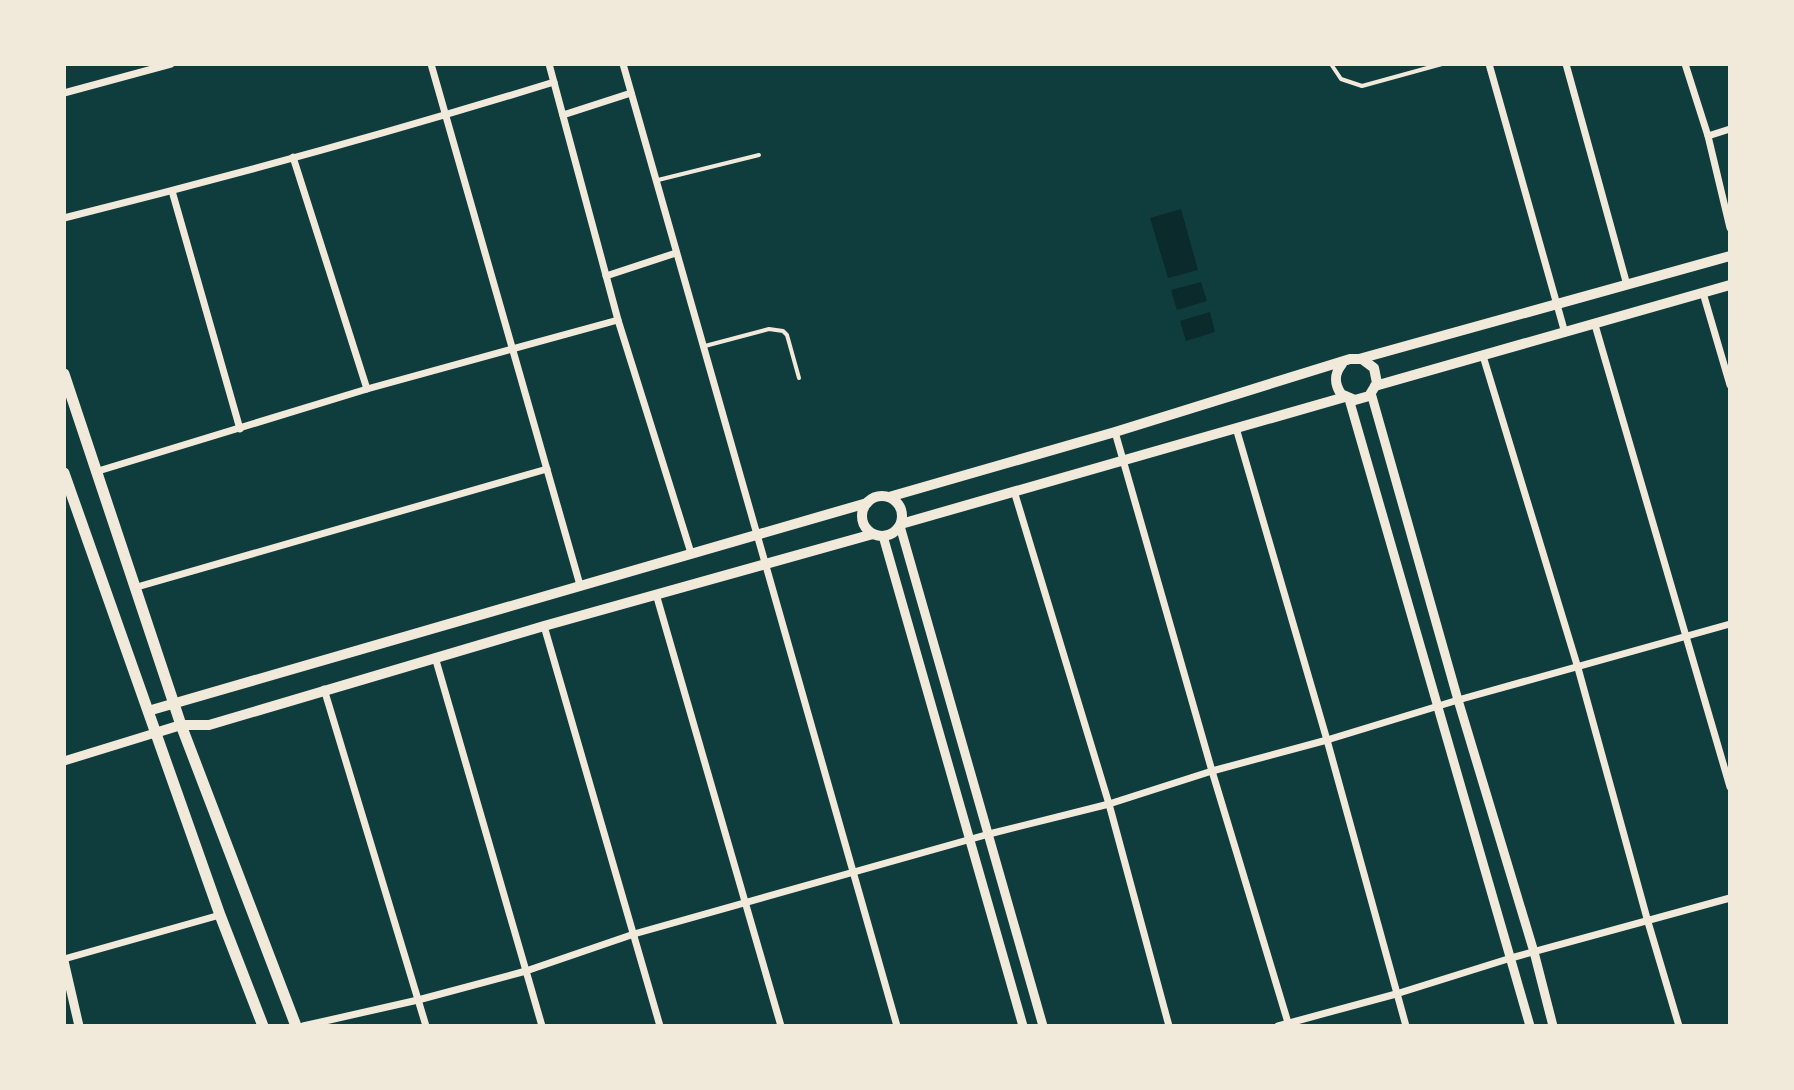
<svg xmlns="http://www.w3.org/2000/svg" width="1794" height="1090" viewBox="0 0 1794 1090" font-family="Poppins,sans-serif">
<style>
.water{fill:#0a2a2b}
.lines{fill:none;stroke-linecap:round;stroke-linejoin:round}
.service{stroke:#f1e9da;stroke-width:4}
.minor{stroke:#f1e9da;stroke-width:7}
.tertiary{stroke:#f1e9da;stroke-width:9}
.secondary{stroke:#f1e9da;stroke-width:10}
.primary{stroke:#f1e9da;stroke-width:11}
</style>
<rect width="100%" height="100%" fill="#0f3d3e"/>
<g class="water">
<polygon points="1181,209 1198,270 1168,278 1150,218"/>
<polygon points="1201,282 1207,301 1177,310 1171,290"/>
<polygon points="1210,312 1215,332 1186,341 1180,321"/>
</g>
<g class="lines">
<g class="service">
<polyline points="1331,64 1341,79 1362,86 1442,64"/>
<polyline points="658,180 759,155"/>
<polyline points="705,346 769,329 783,331 787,335 799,378"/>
</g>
<g class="minor">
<polyline points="431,64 580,585"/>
<polyline points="549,64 618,320 691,553"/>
<polyline points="623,64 897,1026"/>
<polyline points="1489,64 1565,333"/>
<polyline points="1566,64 1627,285"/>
<polyline points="1685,64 1708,136 1730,228"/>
<polyline points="64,93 171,64"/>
<polyline points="563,115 631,93"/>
<polyline points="1708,136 1730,129"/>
<polyline points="293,157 367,389"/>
<polyline points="172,191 240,429"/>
<path d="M64 218C229 177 392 132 554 82"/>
<polyline points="606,276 676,253"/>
<polyline points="1703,293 1730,385"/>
<polyline points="1595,325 1730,787"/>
<polyline points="1483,356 1578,668 1648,922 1679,1026"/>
<polyline points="1236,428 1327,740 1406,1026"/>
<polyline points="1115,432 1212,771 1289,1026"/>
<polyline points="95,472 367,389 618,320"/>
<polyline points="1014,491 1109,804 1169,1026"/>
<polyline points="137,587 547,469"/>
<polyline points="656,594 781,1026"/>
<polyline points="544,626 660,1026"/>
<polyline points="435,657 542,1026"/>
<polyline points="324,689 426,1026"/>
<polyline points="64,959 220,915"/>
<polyline points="303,1026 418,1000 526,971 634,934 989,834 1109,804 1212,771 1327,740 1458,700 1730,624"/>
<polyline points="1278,1026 1396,994 1511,958 1730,898"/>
</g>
<g class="tertiary">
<polyline points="1371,393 1458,700 1534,952 1553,1026"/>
<polyline points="1349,399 1530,1026"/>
<polyline points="900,526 1043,1026"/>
<polyline points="883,536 1023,1026"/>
<polyline points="64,761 155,733"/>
<polyline points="64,961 79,1026"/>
</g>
<g class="secondary">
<polyline points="1359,359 1730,256"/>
<polyline points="1375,386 1730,285"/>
<circle cx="882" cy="516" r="20"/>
<path d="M889 497 1115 432 1350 359H1362L1374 368 1377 383 1369 396 1355 400 1341 394C1334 383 1334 374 1342 364"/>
<polyline points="901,524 1345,397"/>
<polyline points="148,711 867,503"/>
<polyline points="155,733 181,725 209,725 544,626 873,534"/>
</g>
<g class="primary">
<polyline points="64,374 181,725 296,1026"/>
<polyline points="64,473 220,915 263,1026"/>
</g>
</g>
<rect width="1794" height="1090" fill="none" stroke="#f1e9da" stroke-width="132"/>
</svg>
